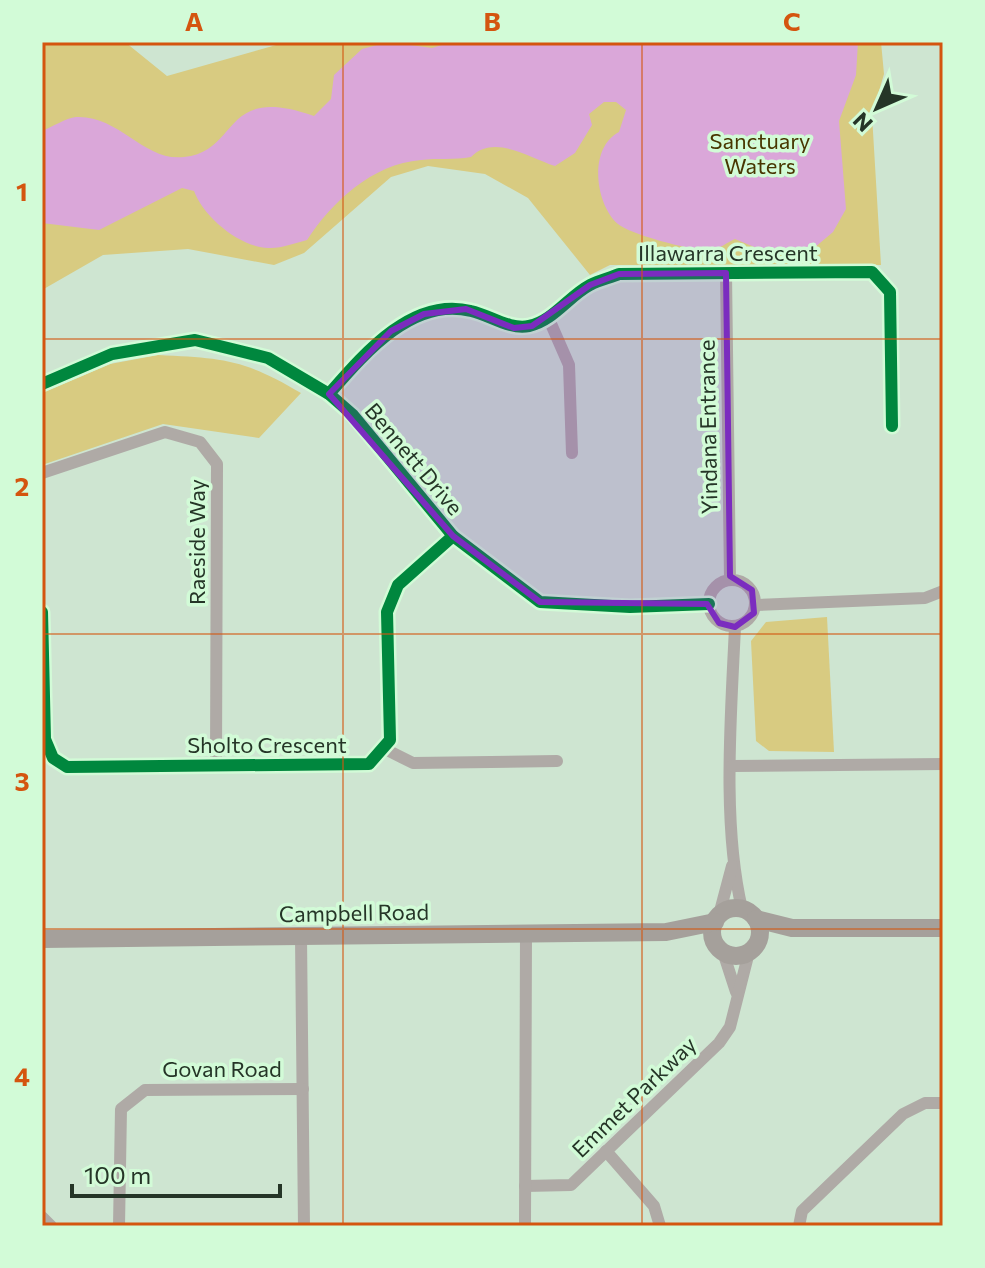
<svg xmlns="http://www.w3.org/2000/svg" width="985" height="1268" viewBox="0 0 985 1268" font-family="Commissioner,sans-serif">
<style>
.green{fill:#d8cb81}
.water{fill:#daa7d9}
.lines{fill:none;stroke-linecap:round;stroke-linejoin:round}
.street{stroke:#afaaa6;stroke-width:12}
.secondary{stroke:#a5a09b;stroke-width:18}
.cycleway-casing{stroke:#d2fbd7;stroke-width:17}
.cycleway{stroke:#00873e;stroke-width:12}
.marked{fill:#7b2cbf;fill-opacity:0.2;stroke:#7b2cbf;stroke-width:6;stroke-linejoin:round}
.grid{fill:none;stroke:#d4550f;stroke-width:2;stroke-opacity:0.55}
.labels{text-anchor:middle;stroke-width:7;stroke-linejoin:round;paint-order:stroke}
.park-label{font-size:22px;fill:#483601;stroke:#d2fbd7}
.street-label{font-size:22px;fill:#253527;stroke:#d2fbd7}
.neatline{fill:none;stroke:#d4550f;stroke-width:3}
.grid-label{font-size:26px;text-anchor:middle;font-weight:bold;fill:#d4550f}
</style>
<rect width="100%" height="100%" fill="#cee5d1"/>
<g class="green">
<polygon points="42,42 125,42 167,76 287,42 881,42 884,74 872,115 881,265 610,265 590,275 528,198 485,174 428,166 391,177 304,253 274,265 188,249 103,255 42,290"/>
<path d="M158 355C222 358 244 359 301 393L259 438 163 424 42 465V393L110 364Z"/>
<polygon points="827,617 834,752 769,751 756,741 751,641 766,622"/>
</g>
<path class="water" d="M389 42 432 48 452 42H858L856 75 839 121 846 209 833 232 801 259 764 251 735 239C728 242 720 248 713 250 698 253 629 234 618 224 595 204 588 148 619 132L626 110 616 102H604L589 114 592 125 575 153 555 166C528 157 494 134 471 157 454 160 437 158 421 160 372 164 332 202 307 240 295 243 280 249 268 248 239 247 203 216 194 191L182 188 99 230 42 223V131C52 127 66 118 76 117 120 115 144 162 184 157 241 151 220 83 314 116L331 99 334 75 362 49Z"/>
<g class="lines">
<g class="street">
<polyline points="726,273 730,579"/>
<polyline points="548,317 569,365 572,453"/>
<polyline points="42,384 112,354 195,340 268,358 329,394 353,415 453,536 540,602 630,607 709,604"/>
<path d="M329 394C363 355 412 296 471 311 490 315 509 330 529 326 553 321 569 296 590 285 599 280 610 278 619 274L872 272 890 292 892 426"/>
<polyline points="42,473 165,432 200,442 217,464 216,765"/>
<circle cx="732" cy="603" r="23"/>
<polyline points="756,605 925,598 943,591"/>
<polyline points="42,612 45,739 53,758 67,767 369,764 390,740 387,612 398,585 453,536"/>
<path d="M735 627C731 715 722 824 742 909"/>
<polyline points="385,749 413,763 557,761"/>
<polyline points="732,766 943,764"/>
<polyline points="719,915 732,866"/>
<polyline points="301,937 304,1226"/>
<polyline points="723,952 736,992"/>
<polyline points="606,1151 654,1206 660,1226"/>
<polyline points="525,1186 571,1185 719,1043 730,1027 749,952"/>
<polyline points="42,1217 51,1226"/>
<polyline points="119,1226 121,1109 145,1090 303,1089"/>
<polyline points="525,1226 526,935"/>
<polyline points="799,1226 802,1211 903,1114 925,1103 943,1103"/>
</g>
<g class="secondary">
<circle cx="736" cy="932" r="24"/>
<polyline points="756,919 792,928 943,928"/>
<polyline points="42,939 666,932 715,922"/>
</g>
<g class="cycleway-casing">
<g id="cycleway">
<polyline points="42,384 112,354 195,340 268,358 329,394 353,415 453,536 540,602 630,607 709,604"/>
<path d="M329 394C363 355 412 296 471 311 490 315 509 330 529 326 553 321 569 296 590 285 599 280 610 278 619 274L872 272 890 292 892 426"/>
<polyline points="42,612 45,739 53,758 67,767 369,764 390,740 387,612 398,585 453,536"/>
</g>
</g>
<use href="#cycleway" class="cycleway"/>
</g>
<path class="marked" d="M726 273 730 576 752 590 754 613 735 627 719 623 707 604 540 602 453 536 329 394 391 331 424 314 466 309 514 328 532 326 590 285 619 274Z"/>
<path class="grid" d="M343 42V1226M642 42V1226M42 339H943M42 634H943M42 929H943"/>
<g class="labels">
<g class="park-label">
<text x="760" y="149">Sanctuary<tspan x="760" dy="25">Waters</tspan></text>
</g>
<g class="street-label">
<text x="728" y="261">Illawarra Crescent</text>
<text transform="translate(708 427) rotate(-91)" y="8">Yindana Entrance</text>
<text transform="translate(414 459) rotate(50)" y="8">Bennett Drive</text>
<text transform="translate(197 542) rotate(-90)" y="8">Raeside Way</text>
<text x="267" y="753">Sholto Crescent</text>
<text transform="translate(354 913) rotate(-1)" y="8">Campbell Road</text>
<text x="222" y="1077">Govan Road</text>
<text transform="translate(634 1097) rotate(-44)" y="8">Emmet Parkway</text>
</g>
</g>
<rect width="985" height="1268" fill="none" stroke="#d2fbd7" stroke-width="88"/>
<g transform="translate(877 108) rotate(225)" stroke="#d2fbd7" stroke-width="6" paint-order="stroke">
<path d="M0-6L14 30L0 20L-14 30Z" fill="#253527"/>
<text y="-12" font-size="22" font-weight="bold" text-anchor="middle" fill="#253527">N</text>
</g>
<path d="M72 1184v12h208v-12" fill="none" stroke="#253527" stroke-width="4"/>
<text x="84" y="1184" font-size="24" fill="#253527" stroke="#d2fbd7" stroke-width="6" paint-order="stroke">100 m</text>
<rect x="44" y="44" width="897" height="1180" class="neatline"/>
<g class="grid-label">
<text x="194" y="31">A</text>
<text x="492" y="31">B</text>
<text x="792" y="31">C</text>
<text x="22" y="201">1</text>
<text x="22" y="496">2</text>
<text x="22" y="791">3</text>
<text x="22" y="1086">4</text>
</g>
</svg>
